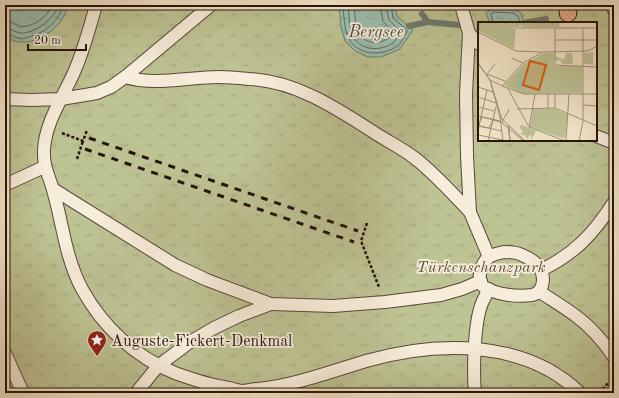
<svg xmlns="http://www.w3.org/2000/svg" width="619" height="398" viewBox="0 0 619 398" font-family="'Old Standard TT',serif">
<style>
.grass{fill:url(#grass-tufts);stroke:#726b50;fill-rule:evenodd}
.water{fill:url(#water-ripples);stroke:#6d7a6e}
.lines{fill:none;stroke-linecap:round;stroke-linejoin:round}
.shore{stroke:#61695e;stroke-width:1}
.stream{stroke:#6d7a6e;stroke-width:6}
.building{fill:url(#building-back-hatch);stroke:#26130b}
.pedestrian-casing{stroke:#59473a;stroke-width:14}
.path{stroke:#26130b;stroke-width:2.5;stroke-dasharray:3 2;stroke-linecap:butt}
.pedestrian{stroke:#f7eddb;stroke-width:12}
.rail{stroke:#26130b;stroke-width:3;stroke-dasharray:7 7;stroke-linecap:butt}
.labels{text-anchor:middle;stroke-width:3.5;stroke-linejoin:round;paint-order:stroke}
.park-label{font-size:16px;font-style:italic;fill:#5b513b;stroke:#f7eddb}
.poi-label{font-size:16px;fill:#26130b;stroke:#f7eddb;text-anchor:start}
.water-label{font-size:17px;font-style:italic;fill:#4f4f45;stroke:#f7eddb}
.inset-road{fill:none;stroke:#a0907c;stroke-width:1}
.view{fill:#de560c;fill-opacity:0.15;stroke:#de560c;stroke-width:2}
.inset-edge{fill:none;stroke:#26130b;stroke-width:2}
</style>
<defs>
<pattern id="grass-tufts" width="24" height="20" patternUnits="userSpaceOnUse"><rect width="24" height="20" fill="#bec394"/><path d="M3 7l-1-3M5 7V3M7 7l1-3M15 17l-1-3M17 17v-4M19 17l1-3" fill="none" stroke="#a3a77e"/></pattern>
<pattern id="water-ripples" width="26" height="14" patternUnits="userSpaceOnUse"><rect width="26" height="14" fill="#9cbfb0"/><path d="M2 4q2-2 4 0t4 0M15 11q2-2 4 0t4 0" fill="none" stroke="#86a396"/></pattern>
<pattern id="building-back-hatch" width="6" height="6" patternUnits="userSpaceOnUse"><rect width="6" height="6" fill="#eab094"/><path d="M-1 5l2 2M0 0l6 6M5-1l2 2" fill="none" stroke="#c9967e"/></pattern>
</defs>
<rect width="100%" height="100%" fill="#f2e4c8"/>
<filter id="stains"><feTurbulence type="fractalNoise" baseFrequency=".005" numOctaves="4"/><feColorMatrix values="0 0 0 0 .2 0 0 0 0 .09 0 0 0 0 .02 0 0 0 .5 -.17"/></filter>
<radialGradient id="worn" r=".72"><stop offset=".6" stop-color="#630" stop-opacity="0"/><stop offset="1" stop-color="#630" stop-opacity=".3"/></radialGradient>
<path class="grass" d="M5 5H614V393H5ZM479 23H596V140H479Z"/>
<g class="water">
<path d="M5 5H68C66 11 64 17 60 22 49 37 21 51 5 35Z"/>
<polygon points="339,5 396,5 396,15 413,30 400,49 381,57 368,57 355,51 345,41 341,27"/>
<polygon points="491,8 515,9 521,13 524,23 490,23 486,13"/>
</g>
<g class="lines">
<g class="shore">
<path d="M343 5C344 16 344 30 349 39 359 56 381 56 396 47 401 44 404 36 407 32V30L393 18 391 5"/>
<path d="M348 5C349 15 349 27 353 36 360 51 381 52 394 42 396 40 399 35 401 32L389 20 386 5"/>
<path d="M354 5C355 14 355 25 359 33 365 46 386 45 393 33L383 21 380 5"/>
<path d="M5 22H11L21 27C34 26 47 18 52 5"/>
<polyline points="493,23 491,14 494,12 513,13 518,16 520,23"/>
<path d="M5 28C11 28 14 32 20 33 23 34 26 32 29 32 43 27 53 19 59 5"/>
<path d="M5 33C10 33 14 38 19 38 24 39 28 37 32 36 48 31 58 21 64 5"/>
</g>
<g class="stream">
<polyline points="422,14 428,22 459,25"/>
<polyline points="524,23 546,19"/>
<polyline points="409,26 428,22"/>
</g>
</g>
<circle class="building" cx="568" cy="13" r="9"/>
<g class="lines">
<g class="pedestrian-casing">
<g id="pedestrian">
<path d="M96 5C90 27 84 49 75 70 64 96 46 120 44 149 43 167 49 175 53 190 63 224 65 257 82 289 103 327 135 357 175 373 192 379 206 384 224 387 230 388 236 390 241 391 247 391 253 389 258 389 295 385 330 372 366 361 437 341 524 339 580 393"/>
<polyline points="461,5 469,33 479,44"/>
<polyline points="611,5 614,10"/>
<polyline points="469,33 466,94 467,156 470,212 489,257"/>
<polyline points="125,77 211,5"/>
<path d="M5 99 32 100 61 99 97 93 111 87 125 77C155 86 188 77 219 77 229 77 239 78 249 79 297 81 339 110 378 135 391 143 405 150 416 159 436 175 453 194 470 212"/>
<polyline points="596,136 614,143"/>
<polyline points="5,185 44,167"/>
<polyline points="53,189 175,265 207,280 271,304 333,306 385,302 441,295 462,289 481,281"/>
<path d="M504 252C510 252 516 252 522 255 529 258 538 263 541 270 545 280 543 293 532 295 517 297 497 295 484 287 475 280 482 262 489 257 493 254 500 253 504 252Z"/>
<path d="M541 270C575 254 594 233 614 202"/>
<path d="M540 292C552 300 564 307 576 316 591 327 603 341 614 357"/>
<polyline points="5,353 23,393"/>
<polyline points="136,393 158,366 190,342 214,328 239,316 271,304"/>
<path d="M475 393C473 371 474 322 482 303 484 298 487 293 489 289"/>
</g>
</g>
<g class="path">
<polyline points="568,6 568,5"/>
<polyline points="62,133 83,141 87,130"/>
<polyline points="77,159 83,141"/>
<polyline points="367,223 361,241 379,287"/>
<polyline points="599,393 614,377"/>
</g>
<use href="#pedestrian" class="pedestrian"/>
<g class="rail">
<polyline points="89,138 358,231"/>
<polyline points="85,149 354,242"/>
</g>
</g>
<defs>
<g id="sight-pin" transform="scale(1)"><path d="M0 17L-7.5 6A9.5 9.5 0 1 1 7.5 6Z" fill="#8f2418" stroke="#f7eddb"/><path d="M0-6L1.8-2.2L6-1.7L2.9 1.2L3.7 5.4L0 3.3L-3.7 5.4L-2.9 1.2L-6-1.7L-1.8-2.2Z" fill="#fff"/></g>
</defs>
<g fill-rule="evenodd">
<use href="#sight-pin" x="97" y="340"/>
</g>
<g class="labels">
<g class="park-label">
<text x="481" y="272">Türkenschanzpark</text>
</g>
<g class="poi-label">
<text x="111" y="346">Auguste-Fickert-Denkmal</text>
</g>
<g class="water-label">
<text x="376" y="37">Bergsee</text>
</g>
</g>
<g transform="translate(478 22)">
<rect width="119" height="119" fill="#f2e4c8"/>
<path d="M28 0H82L81 5H44V3L40 5ZM66 31H76V44H104V71L45 72 26 63 46 42ZM106 31H113V42H106Z" fill="#bec394"/>
<path d="M55 87H77L90 93 87 117 52 105ZM44 103 58 109 53 118V112L49 117 47 113H43L45 109 41 105Z" fill="#bec394"/>
<path d="M1 0H22L38 7 36 27 1 9Z" fill="#bec394"/>
<path d="M88 31H94L95 42H84L82 38 77 39V34L86 38Z" fill="#bec394"/>
<path d="M51 47V50L43 53 46 57H42L47 63 44 66 39 65 38 61 42 59 40 53Z" fill="#9cbfb0"/>
<path class="inset-road" d="M24 0 40 6H119M77 6V43L119 45M0 10 38 29 64 30M77 18H119M114 30V43M34 36 45 41M0 41 12 58M0 41 12 58 25 101M9 52 27 59M9 52 17 42M12 58 24 64 45 41 65 30 110 29 119 24M12 58 22 95 25 119M24 64 46 72H119M0 65 15 70M30 67 51 105M0 75 18 81M105 83 119 84M0 85 16 89M70 86V72M77 86V72M39 87 77 86 119 104M0 94 22 99M22 95 47 119M25 98 31 88 30 87M0 104 11 106 15 98 23 100 46 119M1 104 24 109M30 104 32 119M31 104 32 119M3 105 1 102 4 95 20 99M51 105 87 119M51 105 57 72M0 108 9 68M0 113 25 118M10 119 18 85M88 119 91 72M101 119 105 99V6"/>
<path class="view" d="M52 39 68 43 61 68 45 63Z"/>
<rect width="119" height="119" class="inset-edge"/>
</g>
<rect width="619" height="398" fill="none" stroke="#f2e4c8" stroke-width="20"/>
<rect x="6" y="6" width="607" height="386" fill="none" stroke="#26130b" stroke-width="2"/>
<rect x="10" y="10" width="599" height="378" fill="none" stroke="#26130b"/>
<path d="M28 44v6h58v-6" fill="none" stroke="#26130b" stroke-width="2"/>
<text x="34" y="44" font-size="12" fill="#26130b" stroke="#f7eddb" stroke-width="3" paint-order="stroke">20 m</text>
<rect width="100%" height="100%" filter="url(#stains)"/>
<rect width="100%" height="100%" fill="url(#worn)"/>
</svg>
